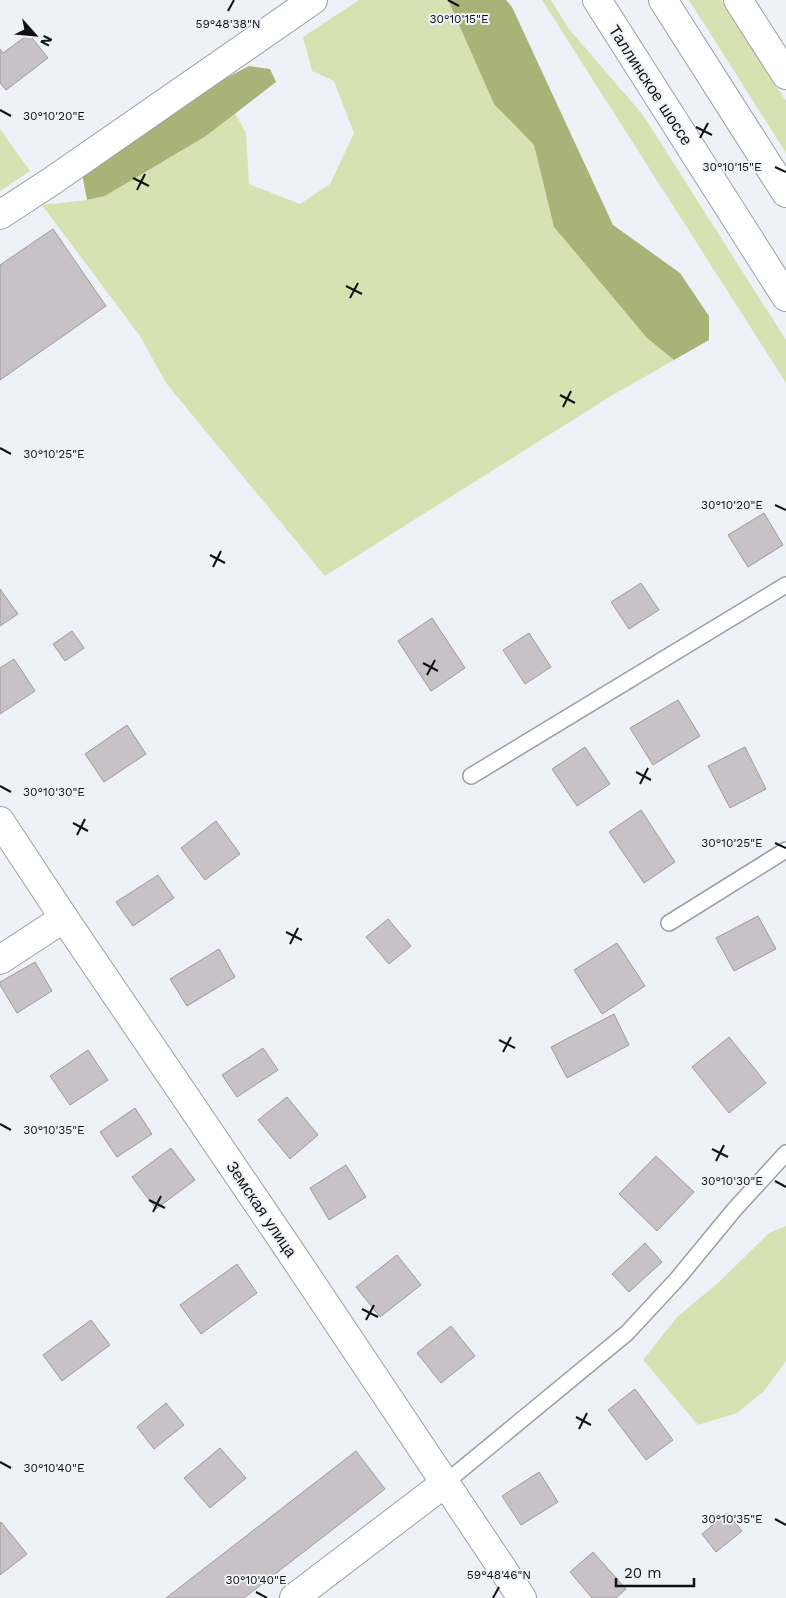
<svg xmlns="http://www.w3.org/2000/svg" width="786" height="1598" viewBox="0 0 786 1598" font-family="'Work Sans',sans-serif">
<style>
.green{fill:#d8e1b1}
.forest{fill:#a9b277}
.building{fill:#c8c2c6;stroke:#9f9a9e}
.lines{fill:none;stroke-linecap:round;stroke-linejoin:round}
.service-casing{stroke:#9c9fa4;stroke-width:18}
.minor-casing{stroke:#9c9fa4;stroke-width:30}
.primary-casing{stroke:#9c9fa4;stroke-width:30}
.service{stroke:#fff;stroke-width:15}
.minor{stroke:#fff;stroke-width:28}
.primary{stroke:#fff;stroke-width:28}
.ticks{fill:none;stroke:#0f1112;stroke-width:2}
.labels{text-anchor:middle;stroke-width:4;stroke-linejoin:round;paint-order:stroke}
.street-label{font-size:16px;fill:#0f1112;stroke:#eef2f8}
.ticks-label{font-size:12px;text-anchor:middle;fill:#0f1112;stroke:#eef2f8;stroke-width:4;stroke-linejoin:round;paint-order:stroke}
</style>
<rect width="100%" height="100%" fill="#eef2f8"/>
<g class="green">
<polygon points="359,0 448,0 494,104 534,145 554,227 647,338 674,360 611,396 325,576 166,383 140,336 42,205 87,200 105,196 206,136 235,113 246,133 249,184 300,204 330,184 354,133 334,81 312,71 303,37"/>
<polygon points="542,0 551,0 569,29 643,115 786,340 786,383"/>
<polygon points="689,0 721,0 786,101 786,153"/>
<polygon points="0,129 30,171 0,191"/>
<polygon points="786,1226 786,1361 764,1391 737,1413 698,1425 643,1360 677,1317 718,1283 769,1233"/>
</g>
<g class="forest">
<polygon points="448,0 506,0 512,7 613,225 680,273 709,316 709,340 674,360 647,338 554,227 534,145 494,104"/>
<polygon points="249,66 270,69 276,82 206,136 105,196 87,200 82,174 215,84"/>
</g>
<g class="building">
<polygon points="29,34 48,58 6,90 0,83 0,49 3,53"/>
<polygon points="53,229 106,306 0,380 0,265"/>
<polygon points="764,513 783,545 748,567 728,535"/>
<polygon points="641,583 659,610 629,629 611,602"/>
<polygon points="0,589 18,614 0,626"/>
<polygon points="432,618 465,668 431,691 398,641"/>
<polygon points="72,631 84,648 65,661 53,644"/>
<polygon points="529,633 551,667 525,684 503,650"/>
<polygon points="14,659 35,691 0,714 0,668"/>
<polygon points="678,700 700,736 653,765 630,728"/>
<polygon points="127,725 146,754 104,782 85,754"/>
<polygon points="585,747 610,784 577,806 552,769"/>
<polygon points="745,747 766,789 730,808 708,766"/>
<polygon points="641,810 675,862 644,883 609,832"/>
<polygon points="216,821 240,854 205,880 181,848"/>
<polygon points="158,875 174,898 133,926 116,902"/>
<polygon points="758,916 776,949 734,971 716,938"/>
<polygon points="388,919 411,946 389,964 366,937"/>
<polygon points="617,943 645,986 602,1014 574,970"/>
<polygon points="219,949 235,977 187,1006 170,979"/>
<polygon points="35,962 52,991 17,1013 0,985 0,982"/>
<polygon points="614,1014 629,1045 567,1078 551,1047"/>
<polygon points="729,1037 766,1083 729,1113 692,1067"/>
<polygon points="263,1048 278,1070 237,1097 222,1075"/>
<polygon points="88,1050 108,1080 70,1105 50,1076"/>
<polygon points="287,1097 318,1135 290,1159 258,1120"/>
<polygon points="135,1108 152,1134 117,1157 100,1132"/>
<polygon points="171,1148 195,1180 156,1209 132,1177"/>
<polygon points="656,1156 694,1192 657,1231 619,1194"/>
<polygon points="346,1165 366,1197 329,1220 310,1188"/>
<polygon points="645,1243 662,1262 629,1292 612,1274"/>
<polygon points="397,1255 421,1285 380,1317 356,1287"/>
<polygon points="237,1264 257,1293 201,1334 180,1305"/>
<polygon points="91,1320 110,1345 62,1381 43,1355"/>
<polygon points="451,1326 475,1356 441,1383 417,1353"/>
<polygon points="635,1389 673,1440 646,1460 608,1410"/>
<polygon points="166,1403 184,1425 154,1449 137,1427"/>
<polygon points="220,1448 246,1478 210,1508 184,1478"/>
<polygon points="356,1451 385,1489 244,1598 166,1598"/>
<polygon points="539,1472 558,1502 521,1525 502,1496"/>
<polygon points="727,1513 742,1531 716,1552 702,1534"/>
<polygon points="1,1522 27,1554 0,1575 0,1523"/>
<polygon points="593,1552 626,1589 616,1598 592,1598 570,1572"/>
</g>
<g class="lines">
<g class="service-casing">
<g id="service">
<polyline points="471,776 786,585"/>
<polyline points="669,923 786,850"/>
<polyline points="445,1483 627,1333 678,1278 734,1210 786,1153"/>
</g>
</g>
<g class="minor-casing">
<g id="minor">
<polyline points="738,0 786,75"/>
<polyline points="0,215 52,181 313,0"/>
<polyline points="0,821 64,918 288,1248 522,1598"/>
<polyline points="0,960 64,918"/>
<polyline points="294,1598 445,1483"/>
</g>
</g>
<g class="primary-casing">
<g id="primary">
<polyline points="597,0 786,297"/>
<polyline points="663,0 786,193"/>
</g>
</g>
<use href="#service" class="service"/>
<use href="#minor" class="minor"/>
<use href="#primary" class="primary"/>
</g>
<path class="ticks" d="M448 0 459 6M228 11 234 0M0 110 11 116M696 127 712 135M700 138 708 123M775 167 786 172M133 178 149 186M137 190 145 174M346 286 362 294M350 298 358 283M560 395 575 403M563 407 571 391M0 448 11 454M775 505 786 510M210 555 225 563M213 567 221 551M423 663 438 671M427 675 435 660M636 772 651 780M640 784 648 768M0 786 11 792M73 823 88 831M77 835 85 819M775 843 786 848M286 932 302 940M290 944 298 928M499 1040 515 1048M503 1052 511 1037M0 1124 11 1130M712 1149 728 1157M716 1161 724 1145M775 1181 786 1187M149 1200 165 1208M153 1212 161 1196M362 1309 378 1317M366 1320 374 1305M576 1417 591 1425M579 1429 587 1413M0 1462 11 1468M775 1519 786 1525M256 1592 267 1598M493 1598 499 1587"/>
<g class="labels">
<g class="street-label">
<text transform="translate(651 85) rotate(57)" y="6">Таллинское шоссе</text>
<text transform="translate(262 1209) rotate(56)" y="6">Земская улица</text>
</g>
</g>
<g class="ticks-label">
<text x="459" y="23">30°10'15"E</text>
<text x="228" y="28">59°48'38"N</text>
<text x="54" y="120">30°10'20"E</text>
<text x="732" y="171">30°10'15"E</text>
<text x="54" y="458">30°10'25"E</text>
<text x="732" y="509">30°10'20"E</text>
<text x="54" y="796">30°10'30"E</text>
<text x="732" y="847">30°10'25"E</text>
<text x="54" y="1134">30°10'35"E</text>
<text x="732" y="1185">30°10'30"E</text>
<text x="54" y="1472">30°10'40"E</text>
<text x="732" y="1523">30°10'35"E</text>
<text x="499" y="1579">59°48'46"N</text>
<text x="256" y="1584">30°10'40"E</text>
</g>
<g transform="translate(35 35) rotate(117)" stroke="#eef2f8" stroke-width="4" paint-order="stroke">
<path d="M0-4L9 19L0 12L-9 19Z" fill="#0f1112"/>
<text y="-8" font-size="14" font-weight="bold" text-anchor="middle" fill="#0f1112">N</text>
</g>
<path d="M616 1578v8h78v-8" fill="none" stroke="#0f1112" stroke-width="2.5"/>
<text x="624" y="1578" font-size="15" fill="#0f1112" stroke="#eef2f8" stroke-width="4" paint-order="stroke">20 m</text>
</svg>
